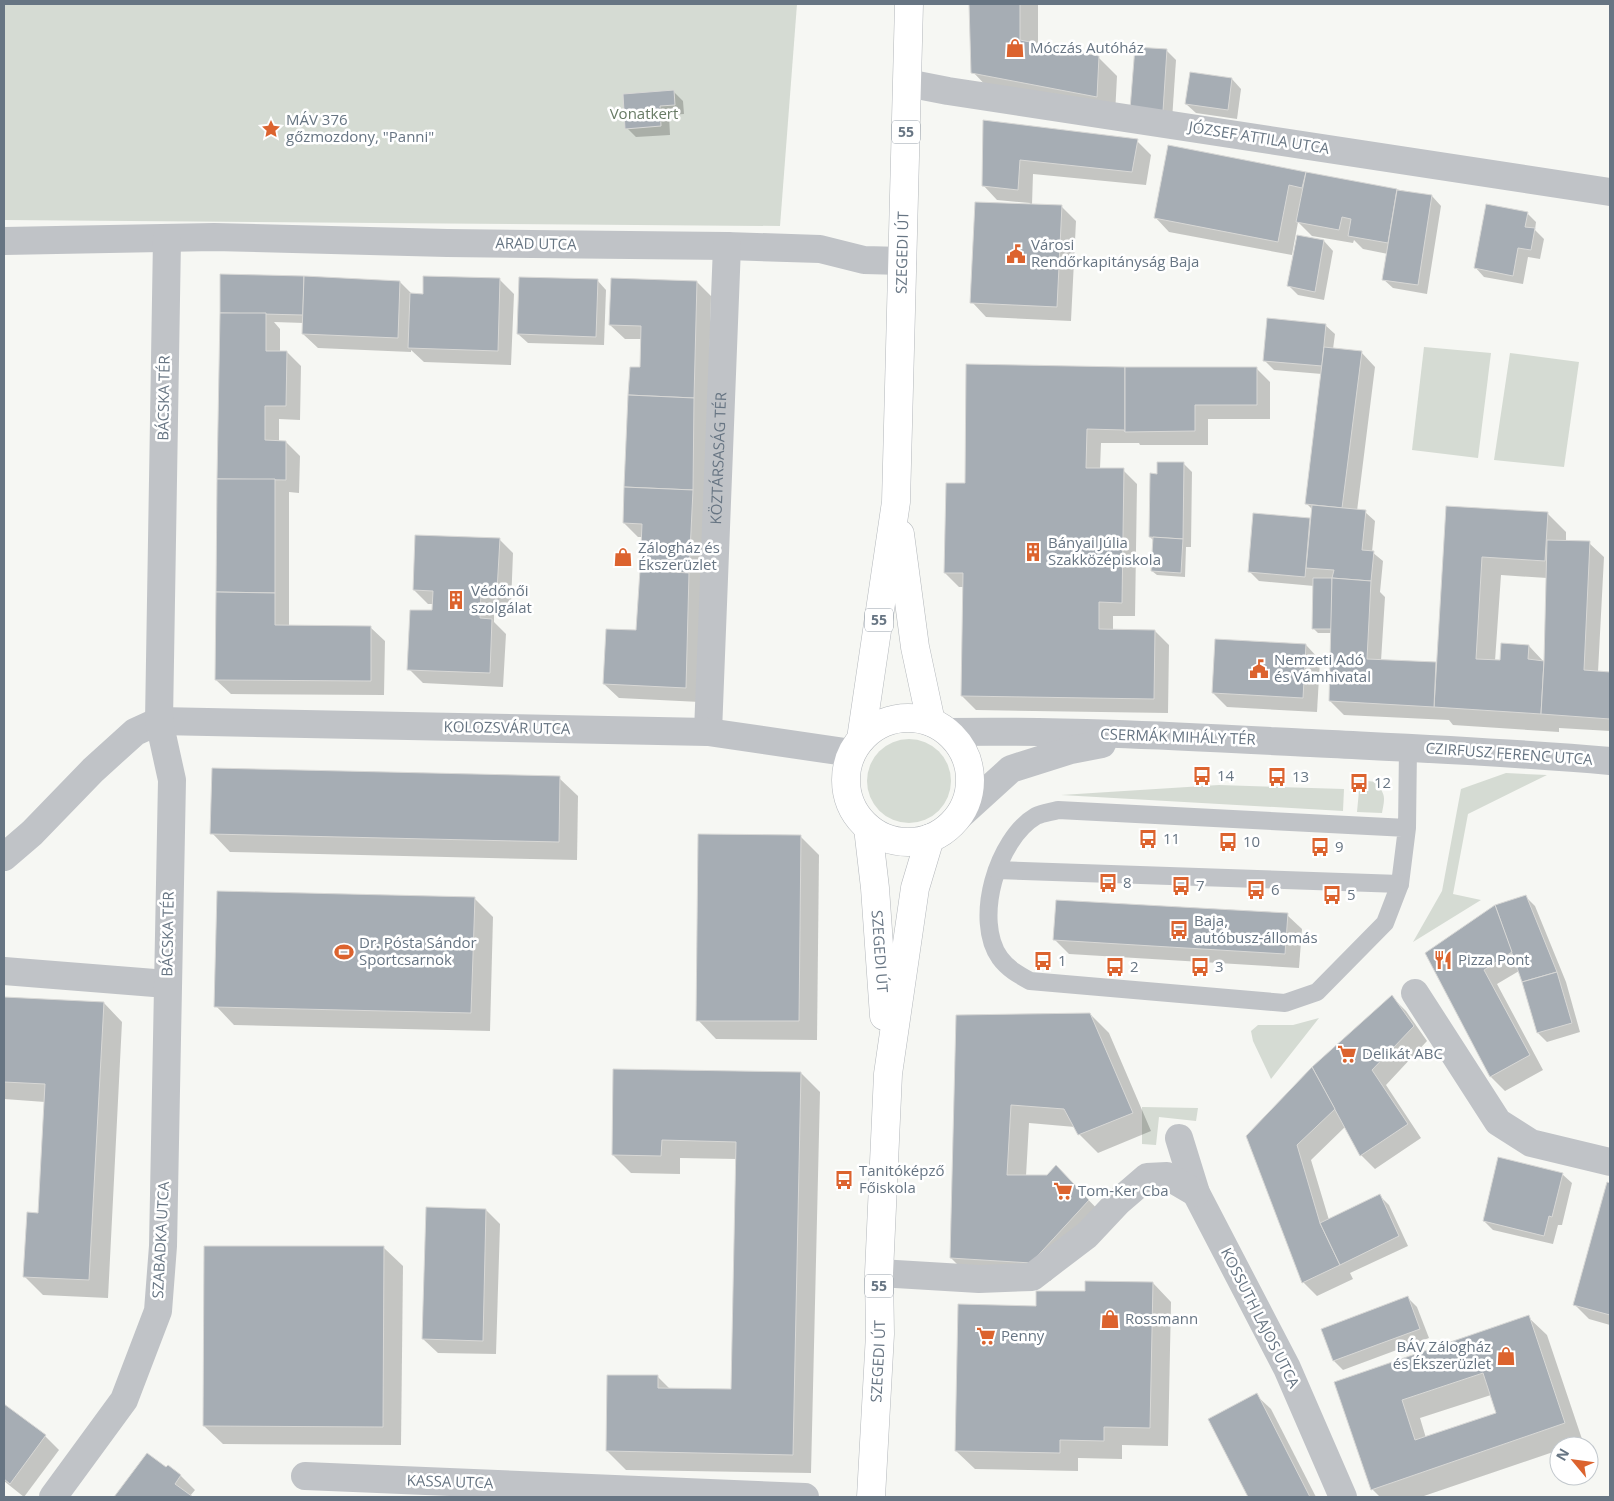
<svg xmlns="http://www.w3.org/2000/svg" width="1614" height="1501" viewBox="0 0 1614 1501" font-family="'Open Sans',sans-serif">
<style>
.green{fill:#d5dbd3}
.shadow{fill:#0003;fill-rule:evenodd}
.building{fill:#a6adb4;stroke:#d8d8d6;fill-rule:evenodd}
.lines{fill:none;stroke-linecap:round;stroke-linejoin:round}
.primary-casing{stroke:#b3b7bb;stroke-width:29}
.lane{stroke:#c0c3c7;stroke-width:18}
.street{stroke:#c0c3c7;stroke-width:28}
.primary{stroke:#fff;stroke-width:28}
.labels{text-anchor:middle;stroke-width:5;stroke-linejoin:round;paint-order:stroke}
.shield{fill:#fff;stroke:#959ea8;stroke-width:1}
.shield-label{font-size:14px;font-weight:bold;fill:#677583}
.poi-label{font-size:15px;fill:#677583;stroke:#fff;text-anchor:start}
.park-label{font-size:15px;fill:#687b65;stroke:#fff}
.street-label{font-size:15px;fill:#677583;stroke:#fff}
</style>
<rect width="100%" height="100%" fill="#f6f7f3"/>
<g class="green">
<polygon points="4,4 797,4 780,226 4,220"/>
<polygon points="1424,347 1491,353 1478,458 1412,450"/>
<polygon points="1510,353 1579,362 1564,467 1494,460"/>
<circle cx="909" cy="781" r="42"/>
<polygon points="1506,773 1547,775 1468,814 1453,894 1481,900 1413,942 1442,891 1461,789"/>
<path d="M1360 780 1376 782C1386 796 1385 797 1382 813L1357 812Z"/>
<polygon points="1219,785 1344,789 1343,811 1061,795"/>
<polygon points="1319,1018 1271,1079 1253,1041 1251,1031 1258,1025 1293,1025"/>
<polygon points="1142,1107 1198,1108 1196,1121 1159,1117 1156,1145 1142,1144"/>
</g>
<g class="shadow">
<polygon points="970,4 1038,4 1038,45 1098,57 1117,76 1115,115 991,91 973,72"/>
<polygon points="1166,50 1176,60 1172,120 1141,118"/>
<polygon points="1232,79 1241,89 1237,119 1196,113 1186,104"/>
<polygon points="674,92 683,101 684,114 669,115 670,135 636,137 627,128"/>
<polygon points="984,121 1137,141 1151,155 1146,185 1033,174 1032,205 1062,207 1076,221 1071,321 986,317 972,302 1030,203 997,200 983,185"/>
<polygon points="1169,147 1432,196 1441,206 1427,294 1393,288 1383,279 1388,254 1363,249 1354,240 1353,243 1312,236 1298,222 1292,255 1169,232 1155,217"/>
<polygon points="1527,213 1536,222 1535,230 1544,239 1540,259 1528,257 1523,284 1484,277 1475,267"/>
<polygon points="1298,236 1324,241 1333,251 1324,300 1298,295 1289,286"/>
<polygon points="222,275 400,282 413,295 424,295 499,279 514,294 511,365 424,362 411,350 411,352 318,348 303,334 304,323 274,322 280,329 280,352 287,352 301,366 300,420 279,419 279,442 286,442 300,456 299,493 289,492 289,627 370,627 385,641 384,695 231,694 216,680"/>
<polygon points="597,280 606,290 604,345 528,343 518,334"/>
<polygon points="697,282 711,296 706,504 700,702 619,698 604,684 637,632 642,537 638,537 624,523 641,368 642,339 625,339 610,325"/>
<path d="M1325 325 1335 334 1333 349 1361 352 1375 367 1357 511 1365 512 1375 521 1372 552 1383 561 1380 592 1385 597 1381 661 1435 664 1437 666 1447 508 1547 513 1566 532V542L1589 543 1604 557 1598 672 1610 673V731L1559 728V732L1453 725 1449 720 1344 715 1330 701 1332 633H1318L1313 628 1314 586 1259 581 1249 571 1254 514 1311 519 1312 509 1307 504 1322 374 1274 370 1264 360ZM1501 575 1547 578 1545 663 1529 646 1501 661H1495Z"/>
<polygon points="967,366 1256,368 1270,382 1270,419 1208,419 1208,445 1140,445 1139,443 1101,443 1100,469 1123,470 1137,484 1135,616 1113,616 1113,631 1155,631 1169,645 1168,713 976,710 962,696 964,587 959,587 945,573 966,484"/>
<polygon points="1183,463 1192,472 1191,547 1186,547 1185,577 1157,575 1152,571 1154,541 1150,537 1158,475"/>
<polygon points="499,539 513,553 511,605 494,604 494,622 506,634 503,687 423,683 409,669 433,612 433,604 428,604 414,590"/>
<polygon points="1306,645 1320,660 1317,712 1227,707 1213,693"/>
<polygon points="559,778 578,796 577,860 230,852 212,833"/>
<polygon points="800,836 819,855 817,1040 716,1039 698,1020"/>
<polygon points="1526,897 1535,906 1566,982 1580,1032 1547,1042 1538,1033 1519,971 1497,984 1543,1070 1505,1091 1491,1077 1427,954"/>
<polygon points="474,898 493,917 490,1031 234,1025 216,1006"/>
<polygon points="1287,915 1302,929 1299,968 1069,954 1055,940"/>
<polygon points="1392,997 1406,1011 1427,1041 1386,1085 1421,1138 1375,1169 1361,1155 1346,1126 1311,1160 1329,1220 1380,1196 1389,1205 1408,1246 1350,1273 1353,1279 1317,1296 1303,1282 1248,1137"/>
<polygon points="4,998 104,1003 122,1022 108,1298 43,1295 24,1276 39,1214 45,1102 4,1099"/>
<polygon points="1090,1014 1109,1033 1151,1131 1098,1153 1079,1134 1075,1127 1029,1123 1026,1176 1074,1185 1107,1219 1050,1281 970,1277 951,1258 958,1016"/>
<polygon points="801,1073 820,1092 811,1473 626,1470 607,1451 658,1377 670,1389 732,1390 737,1159 680,1158 680,1174 631,1173 613,1155"/>
<polygon points="1562,1174 1572,1183 1562,1225 1558,1225 1553,1244 1493,1230 1484,1221"/>
<polygon points="1608,1184 1610,1184 1610,1325 1589,1319 1575,1305"/>
<polygon points="486,1210 500,1224 496,1354 438,1353 423,1339"/>
<polygon points="384,1248 403,1266 401,1445 223,1444 204,1426"/>
<polygon points="1153,1283 1171,1302 1168,1446 1122,1445 1122,1459 1078,1458 1078,1471 975,1469 956,1451 1086,1293"/>
<polygon points="1408,1298 1417,1307 1429,1338 1343,1370 1334,1361 1322,1329"/>
<path d="M1528 1317 1547 1335 1583 1442 1571 1446H1559V1450L1421 1497H1380L1372 1489 1336 1382ZM1491 1395 1498 1414 1426 1438 1420 1418Z"/>
<polygon points="1256,1395 1271,1409 1316,1497 1250,1497 1210,1419"/>
<polygon points="4,1405 45,1436 59,1450 24,1497 4,1481"/>
<polygon points="147,1455 166,1469 168,1466 181,1476 195,1490 190,1496 191,1497 116,1497"/>
<polygon points="434,1496 466,1497 434,1497"/>
</g>
<g class="building">
<polygon points="969,4 1020,4 1020,40 1099,56 1097,97 971,73"/>
<polygon points="1135,47 1167,49 1163,111 1130,109"/>
<polygon points="1190,72 1232,78 1228,110 1185,104"/>
<polygon points="674,90 675,105 660,106 661,126 625,129 623,94"/>
<polygon points="983,120 1138,139 1132,172 1020,160 1018,190 982,186"/>
<polygon points="1168,145 1306,172 1302,188 1289,185 1278,242 1154,218"/>
<polygon points="1306,172 1397,189 1388,243 1348,236 1351,219 1342,217 1339,230 1296,222"/>
<polygon points="1397,190 1432,195 1418,285 1382,280"/>
<polygon points="975,202 1062,205 1057,307 970,303"/>
<polygon points="1486,204 1528,212 1525,227 1535,228 1531,250 1518,248 1513,276 1474,268"/>
<polygon points="1297,235 1324,240 1315,292 1287,286"/>
<polygon points="220,274 304,276 303,315 220,313"/>
<polygon points="304,276 400,281 398,338 302,334"/>
<polygon points="423,276 500,278 498,351 408,348 410,293 423,294"/>
<polygon points="519,277 598,279 596,337 517,334"/>
<polygon points="611,278 697,281 694,398 628,395 630,367 640,367 641,326 609,325"/>
<polygon points="220,313 266,313 266,351 287,351 286,406 265,406 265,440 286,441 286,480 217,479"/>
<polygon points="1267,318 1326,324 1322,366 1263,361"/>
<polygon points="1324,347 1362,351 1342,508 1305,504"/>
<polygon points="966,364 1125,367 1125,432 1124,430 1087,429 1086,468 1124,468 1122,603 1099,602 1099,629 1155,630 1154,699 961,696 963,573 944,573 946,483 965,483"/>
<polygon points="1125,367 1257,367 1257,405 1195,405 1195,431 1125,432"/>
<polygon points="628,395 694,398 693,490 624,487"/>
<polygon points="1157,462 1184,462 1183,539 1149,537 1150,473 1157,474"/>
<polygon points="217,479 275,479 275,593 216,592"/>
<polygon points="624,487 693,490 689,573 640,570 642,524 623,523"/>
<polygon points="1312,505 1366,510 1362,550 1374,551 1371,581 1332,578 1334,570 1306,568"/>
<polygon points="1446,506 1548,512 1545,561 1482,557 1476,659 1500,660 1501,643 1529,645 1528,659 1544,661 1541,714 1434,707"/>
<polygon points="1253,513 1310,518 1305,577 1248,572"/>
<polygon points="415,535 500,538 497,591 481,590 480,618 492,619 490,673 407,670 410,610 432,610 433,591 413,590"/>
<polygon points="1153,537 1183,539 1181,573 1151,571"/>
<polygon points="1547,540 1590,541 1584,670 1610,672 1610,719 1541,714 1544,661"/>
<polygon points="640,570 689,573 686,688 603,684 606,629 636,630"/>
<polygon points="1313,578 1332,578 1332,629 1312,629"/>
<polygon points="1332,578 1371,581 1367,659 1436,662 1434,707 1329,701"/>
<polygon points="216,592 275,593 275,625 371,626 371,681 215,680"/>
<polygon points="1215,639 1306,644 1303,698 1212,693"/>
<polygon points="212,768 560,776 559,842 210,834"/>
<polygon points="698,834 801,835 799,1021 696,1021"/>
<polygon points="217,891 475,897 471,1013 214,1007"/>
<polygon points="1526,895 1557,972 1522,982 1495,905"/>
<polygon points="1056,900 1288,913 1285,954 1053,940"/>
<polygon points="1495,905 1512,952 1484,970 1530,1055 1490,1077 1425,953"/>
<polygon points="1557,972 1572,1023 1537,1033 1522,982"/>
<polygon points="1392,995 1414,1026 1372,1070 1408,1124 1360,1156 1312,1067"/>
<polygon points="4,997 104,1002 89,1280 23,1277 27,1212 38,1213 45,1084 4,1082"/>
<polygon points="1090,1013 1133,1113 1078,1135 1064,1109 1011,1105 1007,1175 1047,1175 1056,1165 1089,1200 1031,1263 950,1258 956,1015"/>
<polygon points="1312,1067 1335,1109 1297,1145 1320,1223 1340,1265 1302,1283 1246,1136"/>
<polygon points="613,1069 801,1072 793,1455 606,1451 607,1375 658,1375 658,1388 731,1389 736,1142 662,1140 661,1156 612,1155"/>
<polygon points="1498,1157 1563,1173 1552,1217 1549,1216 1544,1236 1483,1221"/>
<polygon points="1607,1182 1610,1183 1610,1315 1573,1305"/>
<polygon points="1380,1194 1399,1236 1340,1265 1320,1223"/>
<polygon points="426,1207 486,1209 483,1341 422,1339"/>
<polygon points="204,1246 384,1246 383,1427 203,1426"/>
<polygon points="1085,1281 1153,1282 1150,1428 1104,1427 1104,1441 1060,1440 1060,1453 955,1451 958,1304 1036,1306 1036,1291 1085,1291"/>
<polygon points="1408,1296 1420,1329 1333,1361 1321,1329"/>
<path d="M1529 1315 1565 1423 1371 1490 1334 1382ZM1483 1373 1496 1413 1415 1440 1402 1400Z"/>
<polygon points="1257,1393 1310,1497 1248,1497 1208,1419"/>
<polygon points="4,1404 46,1435 10,1484 4,1479"/>
<polygon points="147,1453 166,1467 168,1465 181,1475 175,1484 193,1497 114,1497"/>
</g>
<g class="lines">
<g class="primary-casing">
<g id="primary">
<polyline points="900,534 915,647 931,722"/>
<circle cx="908" cy="780" r="62"/>
<path id="s2" d="M861 739 896 502 909 4"/>
<path id="s3" d="M868 828 875 888 884 1016"/>
<path id="s4" d="M871 1497 880 1334 879 1273 888 1074 915 888 930 838"/>
</g>
</g>
<g class="lane">
<path d="M1407 828 1058 810C1051 812 1042 813 1036 816 997 839 973 920 1000 958 1008 969 1019 975 1030 981L1285 1003 1317 992 1385 923 1400 884 1407 828 1408 748"/>
<polyline points="997,870 1400,884"/>
</g>
<g class="street">
<polyline points="907,83 948,91 1610,192"/>
<polyline points="4,241 214,237 447,243 727,246 820,249 864,260 903,261"/>
<path id="s1" d="M708 732 727 246"/>
<path d="M948 732C1069 730 1190 737 1311 743 1411 748 1511 752 1610 761"/>
<polyline points="958,817 1011,769 1071,750 1102,744"/>
<polyline points="4,857 32,833 93,770 135,732 159,721 708,732 852,753"/>
<polyline points="4,971 167,984"/>
<polyline points="1415,993 1498,1122 1531,1143 1610,1162"/>
<polyline points="1179,1138 1196,1193 1287,1368 1343,1497"/>
<polyline points="879,1273 979,1279 1032,1277 1087,1235 1118,1202 1147,1177 1167,1176 1196,1193"/>
<polyline points="305,1476 805,1497"/>
<polyline points="53,1497 124,1400 158,1311 163,1246 172,780 159,721 167,239"/>
</g>
<use href="#primary" class="primary"/>
</g>
<defs>
<g id="shop-bare" transform="scale(1.5)"><path d="M-5-2.5h2.3a2.7 3.5 0 0 1 5.4 0H5L5.5 6h-11ZM-1.5-2.5h3a1.5 2.3 0 0 0-3 0Z" fill="#dc632e" stroke="#fff" stroke-width="2.5" paint-order="stroke"/></g>
<g id="sight-bare" transform="scale(1.5)"><path d="M0-6L1.8-2.2L6-1.7L2.9 1.2L3.7 5.4L0 3.3L-3.7 5.4L-2.9 1.2L-6-1.7L-1.8-2.2Z" fill="#dc632e" stroke="#fff" stroke-width="2.5" paint-order="stroke"/></g>
<g id="civic-bare" transform="scale(1.5)"><path d="M-.6-6.5H3V-4.5H.6V-3L4-1V1h2V6H-6V1h2V-1L-.6-3ZM-1.2 2.5V6h2.4V2.5Z" fill="#dc632e" stroke="#fff" stroke-width="2.5" paint-order="stroke"/></g>
<g id="building-bare" transform="scale(1.5)"><path d="M-4-6H4V6H1V3H-1V6H-4ZM-2.5-4.3h1.7v1.8h-1.7ZM.8-4.3h1.7v1.8H.8ZM-2.5-1h1.7V.8h-1.7ZM.8-1h1.7V.8H.8Z" fill="#dc632e" stroke="#fff" stroke-width="2.5" paint-order="stroke"/></g>
<g id="bus-bare" transform="scale(1.5)"><path d="M-5-6H5V4H4V6H2V4H-2V6H-4V4H-5ZM-3.5-4V0h7V-4ZM-3.5 1.2v1.5H-2V1.2ZM2 1.2v1.5H3.5V1.2Z" fill="#dc632e" stroke="#fff" stroke-width="2.5" paint-order="stroke"/></g>
<g id="stadium-bare" transform="scale(1.5)"><path d="M0-5a6.5 5 0 1 0 0 10a6.5 5 0 1 0 0-10ZM-3.5-1.8h7v3.6h-7Z" fill="#dc632e" stroke="#fff" stroke-width="2.5" paint-order="stroke"/></g>
<g id="restaurant-bare" transform="scale(1.5)"><path d="M-5-6h1v4h1v-4h1v4h1v-4h1v5L-1.5 .5V6h-2V.5L-5-1ZM5-6V6H3V1.5H1.5Q1.5-4 5-6Z" fill="#dc632e" stroke="#fff" stroke-width="2.5" paint-order="stroke"/></g>
<g id="supermarket-bare" transform="scale(1.5)"><path d="M-6-5.5h2.5l.6 2H6L4.5 2H-2.5L-4.4-4H-6ZM-1.5 3.2a1.3 1.3 0 1 0 .1 0ZM3 3.2a1.3 1.3 0 1 0 .1 0Z" fill="#dc632e" stroke="#fff" stroke-width="2.5" paint-order="stroke"/></g>
</defs>
<g fill-rule="evenodd">
<use href="#shop-bare" x="1015" y="48"/>
<use href="#sight-bare" x="271" y="129"/>
<use href="#civic-bare" x="1016" y="254"/>
<use href="#building-bare" x="1033" y="552"/>
<use href="#shop-bare" x="623" y="557"/>
<use href="#building-bare" x="456" y="600"/>
<use href="#civic-bare" x="1259" y="669"/>
<use href="#bus-bare" x="1202" y="776"/>
<use href="#bus-bare" x="1277" y="777"/>
<use href="#bus-bare" x="1359" y="783"/>
<use href="#bus-bare" x="1148" y="839"/>
<use href="#bus-bare" x="1228" y="842"/>
<use href="#bus-bare" x="1320" y="847"/>
<use href="#bus-bare" x="1108" y="883"/>
<use href="#bus-bare" x="1181" y="886"/>
<use href="#bus-bare" x="1256" y="890"/>
<use href="#bus-bare" x="1332" y="895"/>
<use href="#bus-bare" x="1179" y="930"/>
<use href="#stadium-bare" x="344" y="952"/>
<use href="#restaurant-bare" x="1443" y="960"/>
<use href="#bus-bare" x="1043" y="961"/>
<use href="#bus-bare" x="1115" y="967"/>
<use href="#bus-bare" x="1200" y="967"/>
<use href="#supermarket-bare" x="1347" y="1054"/>
<use href="#bus-bare" x="844" y="1180"/>
<use href="#supermarket-bare" x="1063" y="1191"/>
<use href="#shop-bare" x="1110" y="1319"/>
<use href="#supermarket-bare" x="986" y="1336"/>
<use href="#shop-bare" x="1506" y="1356"/>
</g>
<g class="labels">
<g class="shield">
<rect x="892" y="120.5" width="28" height="23" rx="4"/>
<rect x="865" y="608.5" width="28" height="23" rx="4"/>
<rect x="865" y="1274.5" width="28" height="23" rx="4"/>
</g>
<g class="shield-label">
<text x="906" y="137">55</text>
<text x="879" y="625">55</text>
<text x="879" y="1291">55</text>
</g>
<g class="poi-label">
<text x="1030" y="53">Móczás Autóház</text>
<text x="286" y="125">MÁV 376<tspan x="286" dy="17">gőzmozdony, "Panni"</tspan></text>
<text x="1031" y="250">Városi<tspan x="1031" dy="17">Rendőrkapitányság Baja</tspan></text>
<text x="1048" y="548">Bányai Júlia<tspan x="1048" dy="17">Szakközépiskola</tspan></text>
<text x="638" y="553">Zálogház és<tspan x="638" dy="17">Ékszerüzlet</tspan></text>
<text x="471" y="596">Védőnői<tspan x="471" dy="17">szolgálat</tspan></text>
<text x="1274" y="665">Nemzeti Adó<tspan x="1274" dy="17">és Vámhivatal</tspan></text>
<text x="1217" y="781">14</text>
<text x="1292" y="782">13</text>
<text x="1374" y="788">12</text>
<text x="1163" y="844">11</text>
<text x="1243" y="847">10</text>
<text x="1335" y="852">9</text>
<text x="1123" y="888">8</text>
<text x="1196" y="891">7</text>
<text x="1271" y="895">6</text>
<text x="1347" y="900">5</text>
<text x="1194" y="926">Baja,<tspan x="1194" dy="17">autóbusz-állomás</tspan></text>
<text x="359" y="948">Dr. Pósta Sándor<tspan x="359" dy="17">Sportcsarnok</tspan></text>
<text x="1458" y="965">Pizza Pont</text>
<text x="1058" y="966">1</text>
<text x="1130" y="972">2</text>
<text x="1215" y="972">3</text>
<text x="1362" y="1059">Delikát ABC</text>
<text x="859" y="1176">Tanitóképző<tspan x="859" dy="17">Főiskola</tspan></text>
<text x="1078" y="1196">Tom-Ker Cba</text>
<text x="1125" y="1324">Rossmann</text>
<text x="1001" y="1341">Penny</text>
<text x="1491" y="1352" text-anchor="end">BÁV Zálogház<tspan x="1491" dy="17">és Ékszerüzlet</tspan></text>
</g>
<g class="park-label">
<text x="644" y="119">Vonatkert</text>
</g>
<g class="street-label">
<text transform="translate(1259 138) rotate(9)" y="5">JÓZSEF ATTILA UTCA</text>
<text transform="translate(536 244) rotate(1)" y="5">ARAD UTCA</text>
<text dy="5" stroke="none"><textPath href="#s2" startOffset="489">SZEGEDI ÚT</textPath></text>
<text transform="translate(164 398) rotate(-89)" y="5">BÁCSKA TÉR</text>
<text dy="5" stroke="none"><textPath href="#s1" startOffset="274">KÖZTÁRSASÁG TÉR</textPath></text>
<text transform="translate(507 728) rotate(1)" y="5">KOLOZSVÁR UTCA</text>
<text transform="translate(1178 737) rotate(2)" y="5">CSERMÁK MIHÁLY TÉR</text>
<text transform="translate(1509 754) rotate(4)" y="5">CZIRFUSZ FERENC UTCA</text>
<text transform="translate(168 934) rotate(-89)" y="5">BÁCSKA TÉR</text>
<text dy="5" stroke="none"><textPath href="#s3" startOffset="124">SZEGEDI ÚT</textPath></text>
<text transform="translate(161 1240) rotate(-87)" y="5">SZABADKA UTCA</text>
<text transform="translate(1260 1318) rotate(63)" y="5">KOSSUTH LAJOS UTCA</text>
<text dy="5" stroke="none"><textPath href="#s4" startOffset="136">SZEGEDI ÚT</textPath></text>
<text transform="translate(450 1482) rotate(2)" y="5">KASSA UTCA</text>
</g>
</g>
<rect width="1614" height="1501" fill="none" stroke="#677583" stroke-width="10"/>
<g transform="translate(1574 1461) rotate(299)"><circle r="24" fill="#ffffff" stroke="#c2c8cd"/>
<path d="M0-4L9 19L0 12L-9 19Z" fill="#dc632e"/>
<text y="-8" font-size="14" font-weight="bold" text-anchor="middle" fill="#677583">N</text>
</g>
</svg>
